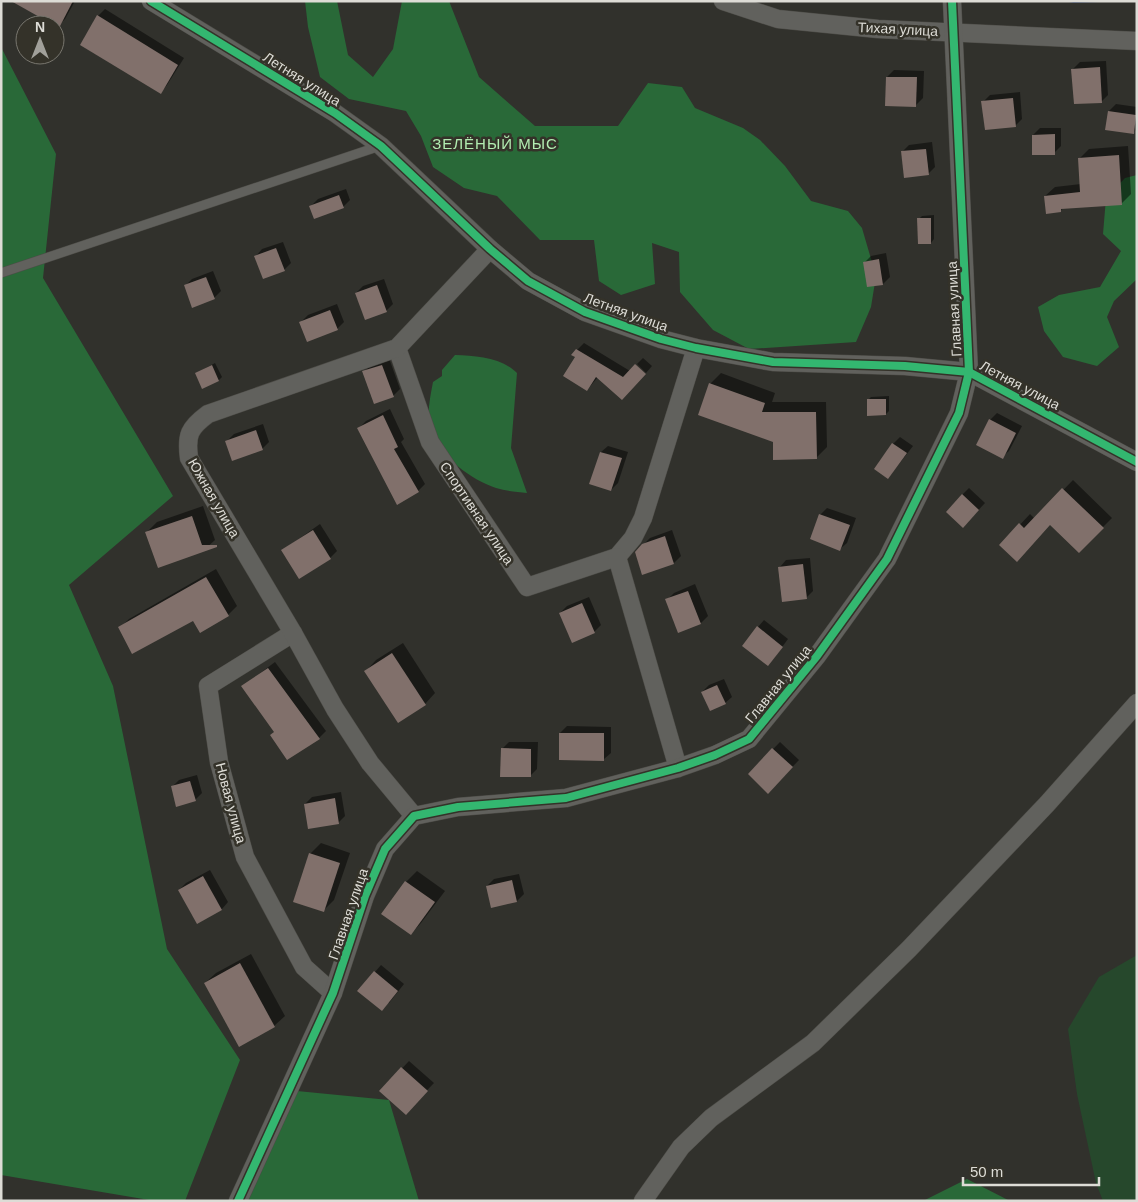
<svg xmlns="http://www.w3.org/2000/svg" width="1138" height="1202" viewBox="0 0 1138 1202" font-family="Helvetica,sans-serif">
<style>
.green{fill:#26482c}
.forest{fill:#296938}
.water{fill:#041840}
.shadow{fill:#0007}
.building{fill:#81706b}
.lines{fill:none;stroke-linecap:round;stroke-linejoin:round}
.service-casing{stroke:#4d4c47;stroke-width:10}
.minor-casing{stroke:#4d4c47;stroke-width:19}
.service{stroke:#61615d;stroke-width:9}
.minor{stroke:#61615d;stroke-width:18}
.cycleway-casing{stroke:#343229;stroke-width:11}
.cycleway{stroke:#33b770;stroke-width:8}
.labels{text-anchor:middle;stroke-width:5;stroke-linejoin:round;paint-order:stroke}
.street-label{font-size:14px;fill:#dddcd6;stroke:#343229}
.neighbourhood-label{font-size:15px;letter-spacing:1px;fill:#b2ecb1;stroke:#343229}
</style>
<rect width="100%" height="100%" fill="#31312c"/>
<polygon class="green" points="1137,955 1137,1201 1103,1201 1096,1183 1077,1094 1068,1029 1099,977"/>
<g class="forest">
<polygon points="305,1 337,1 348,55 373,77 393,49 402,1 449,1 479,77 535,126 618,126 648,83 682,87 695,108 743,128 760,140 785,166 811,201 848,211 862,228 876,276 871,307 856,342 749,349 713,330 680,292 679,252 652,243 655,284 621,295 599,281 594,240 540,240 497,196 464,188 433,167 421,136 406,111 349,99 320,77 308,27"/>
<polygon points="1,47 56,154 43,278 173,496 69,585 113,686 167,949 240,1060 185,1201 155,1201 1,1175"/>
<polygon points="1137,175 1137,279 1114,301 1107,317 1119,347 1097,366 1063,357 1044,331 1038,307 1059,295 1100,287 1121,251 1103,234 1106,198 1125,178"/>
<path d="M455 355C476 356 501 357 517 373L511 448 527 493C517 492 506 491 496 488 472 480 440 457 431 431 426 416 430 398 433 382L442 376V370Z"/>
<polygon points="297,1091 389,1100 419,1201 241,1201"/>
<polygon points="967,1179 1010,1201 923,1201"/>
</g>
<polygon class="water" points="1064,1 1123,1 1074,3"/>
<g class="shadow">
<polygon points="34,1 75,1 65,19 58,26"/>
<polygon points="105,9 184,58 167,85 161,92 98,16"/>
<polygon points="1106,61 1108,95 1101,102 1073,69 1080,62"/>
<polygon points="894,70 924,71 923,98 916,105 887,77"/>
<polygon points="1020,92 1022,119 1015,126 983,102 990,95"/>
<polygon points="1116,104 1137,107 1137,129 1134,132 1109,111"/>
<polygon points="1040,128 1061,128 1061,146 1054,153 1033,135"/>
<polygon points="932,142 935,167 928,174 902,152 909,145"/>
<polygon points="1128,146 1131,194 1121,204 1063,208 1060,211 1045,196 1055,187 1081,184 1079,159 1089,149"/>
<polygon points="346,189 350,200 343,207 311,206 318,199"/>
<polygon points="934,215 934,239 931,243 919,219 922,216"/>
<polygon points="283,242 291,263 284,270 256,256 262,249"/>
<polygon points="886,253 890,277 883,284 864,263 871,256"/>
<polygon points="213,271 221,291 214,298 185,286 192,279"/>
<polygon points="384,279 393,304 386,311 356,293 363,286"/>
<polygon points="337,304 344,322 337,329 301,322 308,315"/>
<polygon points="584,343 630,371 628,392 598,377 587,390 576,357 577,350"/>
<polygon points="389,358 400,389 393,396 364,372 371,365"/>
<polygon points="643,358 652,366 646,373 637,364"/>
<polygon points="215,363 222,377 219,380 197,373"/>
<polygon points="721,373 775,393 772,402 826,402 827,447 816,458 774,441 710,384"/>
<polygon points="889,396 889,411 886,414 868,400 871,397"/>
<polygon points="390,409 404,439 401,442 425,484 418,491 359,428 366,421"/>
<polygon points="997,413 1022,426 1009,451 1002,457 977,444 990,420"/>
<polygon points="263,424 269,442 262,449 227,441 234,434"/>
<polygon points="900,437 913,446 888,478 893,444"/>
<polygon points="608,446 628,452 618,483 611,490 601,452"/>
<polygon points="1073,480 1112,518 1079,551 1051,524 1001,545 1030,514 1035,519"/>
<polygon points="969,488 985,503 970,519 962,495"/>
<polygon points="203,506 215,540 204,550 147,532 157,522"/>
<polygon points="827,508 856,518 847,543 840,549 820,515"/>
<polygon points="320,524 337,551 330,558 283,550"/>
<polygon points="672,530 681,556 674,563 643,545 650,538"/>
<polygon points="810,558 813,591 806,598 780,567 786,560"/>
<polygon points="216,569 237,606 228,615 120,628 129,619"/>
<polygon points="695,584 708,616 701,623 667,600 674,593"/>
<polygon points="589,597 601,625 594,632 560,613 567,606"/>
<polygon points="764,620 788,639 774,658 758,627"/>
<polygon points="403,643 435,693 425,704 366,671 376,660"/>
<polygon points="275,662 326,731 319,738 275,732 243,686"/>
<polygon points="724,679 732,697 725,703 702,692 709,685"/>
<polygon points="567,726 611,727 611,753 604,759 560,733"/>
<polygon points="509,742 538,742 537,769 530,776 502,749"/>
<polygon points="780,742 799,760 775,785 749,774"/>
<polygon points="197,775 202,793 195,800 172,787 179,780"/>
<polygon points="341,792 345,816 338,823 305,804 312,797"/>
<polygon points="321,843 350,853 334,900 324,910 310,854"/>
<polygon points="210,870 228,902 222,909 198,923 179,890 186,883"/>
<polygon points="417,871 445,891 421,923 411,934 383,914 406,882"/>
<polygon points="519,874 524,894 517,901 487,886 494,879"/>
<polygon points="251,954 285,1016 274,1026 205,983 216,973"/>
<polygon points="381,965 404,984 389,1003 375,972"/>
<polygon points="409,1061 434,1083 412,1106 381,1091"/>
</g>
<g class="building">
<polygon points="11,1 73,1 59,28"/>
<polygon points="97,15 178,65 161,94 80,45"/>
<polygon points="1100,67 1102,103 1074,104 1071,69"/>
<polygon points="886,77 917,77 916,107 885,106"/>
<polygon points="1013,98 1016,127 985,130 981,101"/>
<polygon points="1108,111 1136,115 1134,134 1105,130"/>
<polygon points="1055,134 1055,155 1032,155 1032,135"/>
<polygon points="926,149 929,175 904,178 901,151"/>
<polygon points="1119,155 1122,205 1061,209 1061,212 1046,214 1044,196 1080,192 1078,158"/>
<polygon points="339,195 344,208 314,219 309,206"/>
<polygon points="917,218 931,218 931,244 918,244"/>
<polygon points="276,248 285,271 263,279 254,256"/>
<polygon points="879,259 883,285 867,287 863,262"/>
<polygon points="206,277 215,299 192,308 184,285"/>
<polygon points="377,285 387,312 365,320 355,293"/>
<polygon points="330,310 338,330 307,342 299,322"/>
<polygon points="576,349 623,377 635,364 646,374 622,400 596,377 587,391 563,376 575,357 571,355"/>
<polygon points="212,365 219,381 202,389 195,373"/>
<polygon points="382,365 394,397 374,404 362,371"/>
<polygon points="709,383 765,403 762,412 816,412 817,459 773,460 773,442 698,415"/>
<polygon points="867,399 886,399 886,415 867,416"/>
<polygon points="383,415 398,447 394,449 419,492 397,505 357,428"/>
<polygon points="989,419 1016,433 1003,459 976,445"/>
<polygon points="256,430 263,450 232,461 225,441"/>
<polygon points="892,443 907,453 888,479 874,469"/>
<polygon points="600,452 622,458 611,491 589,484"/>
<polygon points="1062,488 1104,528 1079,553 1050,525 1017,562 999,545 1019,523 1024,528"/>
<polygon points="962,494 979,510 963,528 946,512"/>
<polygon points="819,514 850,525 840,551 810,539"/>
<polygon points="192,516 202,545 217,545 217,547 158,568 145,532"/>
<polygon points="313,530 331,559 299,579 281,550"/>
<polygon points="665,536 674,564 642,575 635,552 642,544"/>
<polygon points="803,564 807,599 782,602 778,567"/>
<polygon points="206,577 229,616 200,633 193,621 132,654 118,627"/>
<polygon points="688,591 701,624 678,633 665,599"/>
<polygon points="582,603 595,633 572,643 559,613"/>
<polygon points="757,626 783,647 768,666 742,646"/>
<polygon points="392,653 426,705 398,723 364,671"/>
<polygon points="268,668 320,739 287,760 270,735 274,732 241,686"/>
<polygon points="717,685 726,704 710,711 701,692"/>
<polygon points="559,733 604,733 604,761 559,760"/>
<polygon points="501,748 531,749 531,777 500,777"/>
<polygon points="772,748 793,767 768,794 748,774"/>
<polygon points="190,781 196,801 176,807 171,786"/>
<polygon points="335,798 339,824 308,829 304,804"/>
<polygon points="309,853 340,863 324,912 293,902"/>
<polygon points="203,876 222,910 197,924 178,890"/>
<polygon points="512,880 517,902 491,908 486,886"/>
<polygon points="405,881 435,902 411,935 381,914"/>
<polygon points="240,963 275,1027 239,1047 204,983"/>
<polygon points="374,971 398,991 382,1011 357,991"/>
<polygon points="401,1067 428,1091 406,1115 379,1091"/>
</g>
<g class="lines">
<g class="service-casing">
<polyline id="service" points="1,273 380,146"/>
</g>
<g class="minor-casing">
<g id="minor">
<polyline points="151,1 335,113 381,146 490,249 528,281 585,312 661,339 696,348 773,362 905,366 969,372 1137,462"/>
<polyline points="723,1 778,19 878,29 1137,41"/>
<polyline points="397,348 430,442 527,587 617,557 633,538 643,518 696,348"/>
<polyline points="617,557 678,768"/>
<polyline points="293,633 208,686 219,762 245,857 304,967 333,993"/>
<path d="M414 816 370 763 335 709 293 633 189 458C186 435 189 428 208 414L397 348 490 249"/>
<polyline points="238,1201 333,993 365,896 385,849 414,816 458,807 566,798 678,768 715,755 749,739 817,656 887,559 959,413 969,372 952,1"/>
<polyline points="643,1201 681,1147 711,1118 813,1043 909,949 1047,804 1137,703"/>
</g>
</g>
<use href="#service" class="service"/>
<use href="#minor" class="minor"/>
<g class="cycleway-casing">
<g id="cycleway">
<polyline points="151,1 335,113 381,146 490,249 528,281 585,312 661,339 696,348 773,362 905,366 969,372 1137,462"/>
<polyline points="238,1201 333,993 365,896 385,849 414,816 458,807 566,798 678,768 715,755 749,739 817,656 887,559 959,413 969,372 952,1"/>
</g>
</g>
<use href="#cycleway" class="cycleway"/>
</g>
<g class="labels">
<g class="street-label">
<text transform="translate(898 29) rotate(3)" y="5">Тихая улица</text>
<text transform="translate(302 79) rotate(32)" y="5">Летняя улица</text>
<text transform="translate(954 309) rotate(-93)" y="5">Главная улица</text>
<text transform="translate(626 312) rotate(20)" y="5">Летняя улица</text>
<text transform="translate(1020 385) rotate(28)" y="5">Летняя улица</text>
<text transform="translate(214 498) rotate(60)" y="5">Южная улица</text>
<text transform="translate(477 513) rotate(56)" y="5">Спортивная улица</text>
<text transform="translate(778 684) rotate(-51)" y="5">Главная улица</text>
<text transform="translate(231 803) rotate(75)" y="5">Новая улица</text>
<text transform="translate(348 914) rotate(-71)" y="5">Главная улица</text>
</g>
<g class="neighbourhood-label">
<text x="495" y="149">ЗЕЛЁНЫЙ МЫС</text>
</g>
</g>
<rect width="1138" height="1202" fill="none" stroke="#dddcd6" stroke-width="5"/>
<g transform="translate(40 40)"><circle r="24" fill="#343229" stroke="#78766e"/>
<path d="M0-4L9 19L0 12L-9 19Z" fill="#a1a09a"/>
<text y="-8" font-size="14" font-weight="bold" text-anchor="middle" fill="#dddcd6">N</text>
</g>
<path d="M963 1177v8h136v-8" fill="none" stroke="#dddcd6" stroke-width="2.5"/>
<text x="970" y="1177" font-size="15" fill="#dddcd6" stroke="#343229" stroke-width="4" paint-order="stroke">50 m</text>
</svg>
